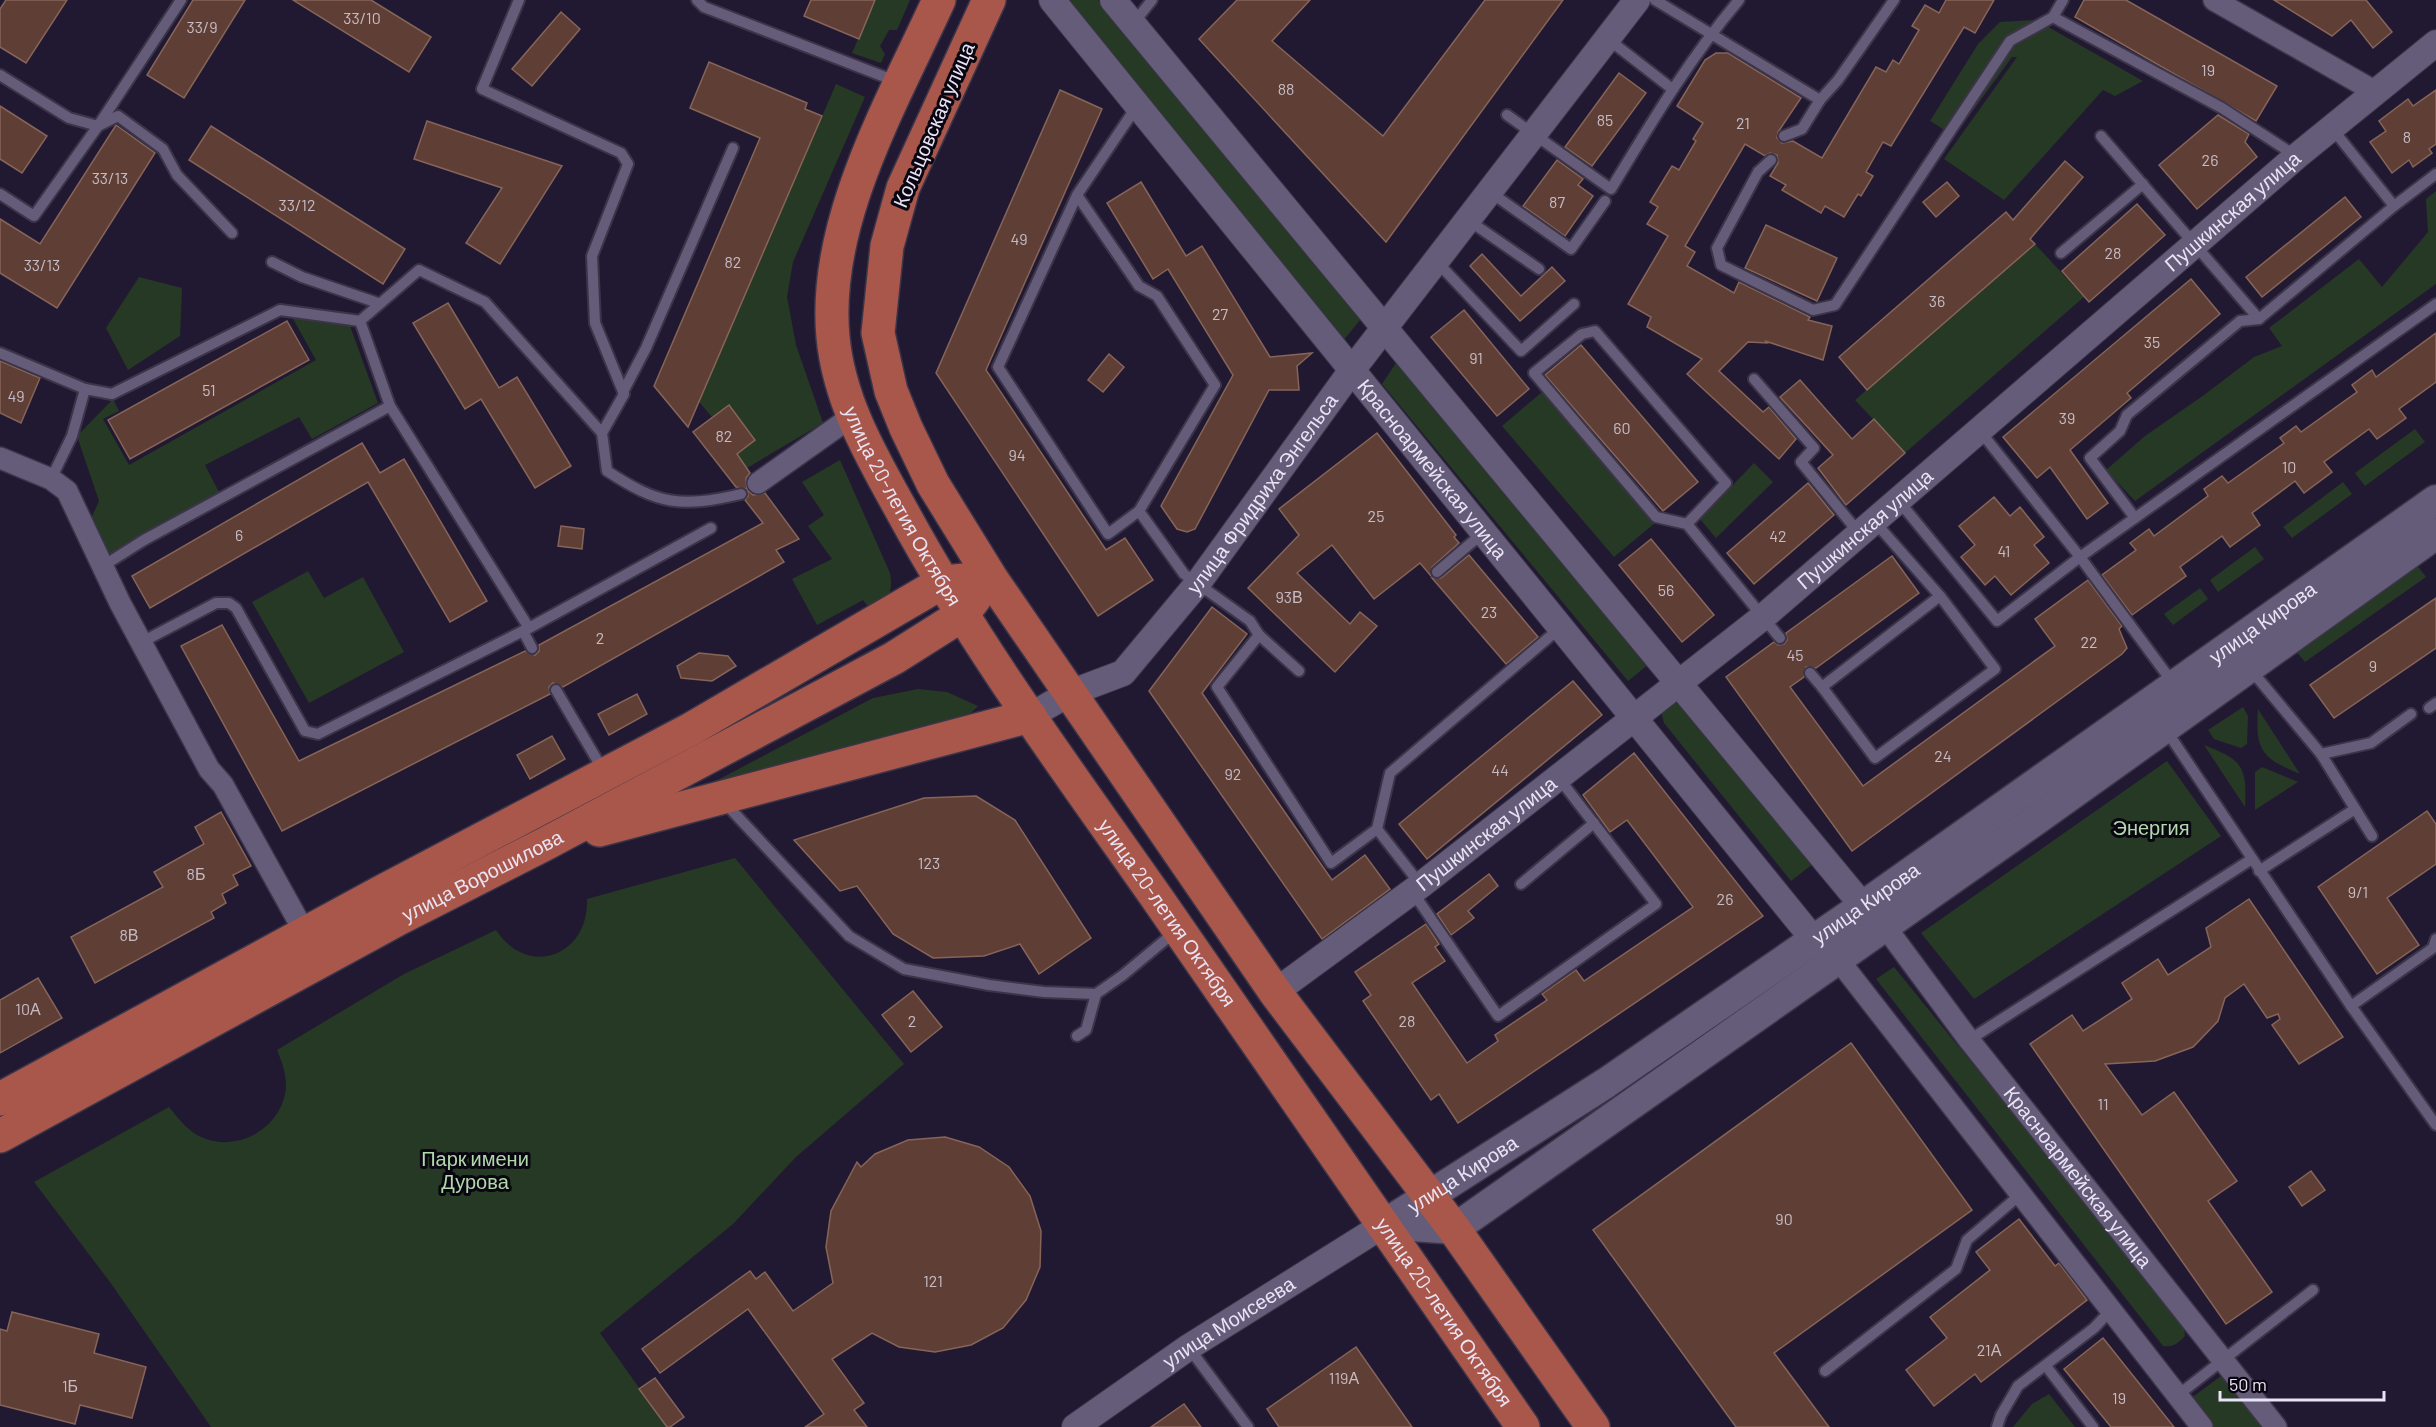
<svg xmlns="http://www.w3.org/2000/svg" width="2436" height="1427" viewBox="0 0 2436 1427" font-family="Barlow,sans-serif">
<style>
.green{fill:#263924}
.building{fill:#5f3f35;stroke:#866459;stroke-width:1.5}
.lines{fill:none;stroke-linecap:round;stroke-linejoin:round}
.service-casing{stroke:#3c3549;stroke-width:14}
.minor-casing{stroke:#3c3549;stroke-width:24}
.tertiary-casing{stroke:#3c3549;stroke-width:28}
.secondary-casing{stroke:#3c3549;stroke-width:33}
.primary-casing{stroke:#3c3549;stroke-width:36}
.service{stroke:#655c7a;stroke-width:10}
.minor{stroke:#655c7a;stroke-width:21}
.tertiary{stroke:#655c7a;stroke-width:26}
.secondary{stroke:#655c7a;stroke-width:30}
.primary{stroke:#aa574b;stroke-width:33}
.labels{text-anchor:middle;stroke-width:6;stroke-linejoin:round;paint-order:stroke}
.number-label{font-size:16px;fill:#c6bbc5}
.street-label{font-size:20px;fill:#e9e4f5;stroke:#0a0611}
.park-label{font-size:20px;fill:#afd9a9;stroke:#0a0611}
</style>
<rect width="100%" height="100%" fill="#211932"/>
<g class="green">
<polygon points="875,0 910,0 897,30 889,30 880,46 885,54 881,63 852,53"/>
<polygon points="1067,0 1098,0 1364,315 1343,341"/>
<polygon points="2036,20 2143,81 2115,96 2103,90 2004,200 1944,159 2017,57 2012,57 1961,127 1943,129 1930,121 1978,44 2000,22"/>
<polygon points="836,84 865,97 793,262 787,297 796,345 823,423 747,468 737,454 755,439 729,405 712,417 699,402"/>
<polygon points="2436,191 2436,284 2135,501 2106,470 2145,436 2204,395 2254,357 2282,346 2269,328 2359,259 2382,287 2428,232 2426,199"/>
<polygon points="2035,244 2084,297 1905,453 1855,400"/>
<polygon points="139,277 182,288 180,336 128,370 106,328"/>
<polygon points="292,317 350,326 378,403 312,439 299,417 205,465 220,494 130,542 105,559 89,523 99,501 77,436 113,399 119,411 103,419 129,465 316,360"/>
<polygon points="1398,360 1649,664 1628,681 1382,384"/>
<polygon points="1542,392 1655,523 1614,557 1502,426"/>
<polygon points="2415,429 2425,442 2365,486 2355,473"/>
<path d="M840 460 890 573C894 592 887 601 874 614L863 600 817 625 792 579 832 559 808 526 824 515 802 482Z"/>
<polygon points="1754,463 1773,482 1716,538 1700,519"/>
<polygon points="2343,482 2352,494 2292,538 2283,527"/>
<polygon points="2255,547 2264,559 2218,592 2210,580"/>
<polygon points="2416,564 2426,577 2305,662 2295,650"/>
<polygon points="308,571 324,598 363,577 404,652 309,703 252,602"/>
<polygon points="2200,588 2208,599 2173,625 2164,614"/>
<polygon points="918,689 947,692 978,706 967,717 691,794 873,698"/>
<polygon points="1675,700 1687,700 1818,860 1791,881 1664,723 1661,712"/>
<polygon points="2243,707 2248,716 2247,744 2241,748 2214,739 2208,730"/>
<path d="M2258 709 2300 774C2262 758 2255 751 2258 709Z"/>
<path d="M2204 745C2242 760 2247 765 2245 807Z"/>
<polygon points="2167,761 2221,836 1974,999 1921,933"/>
<polygon points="2262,767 2298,782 2255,810 2255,772"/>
<path d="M735 858 904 1064 796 1157 733 1224 600 1333 667 1427H211L110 1282 34 1182 169 1107C177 1117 187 1130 199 1136 236 1155 283 1128 286 1087 286 1073 282 1062 277 1050L404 974 496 930C528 979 589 956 587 899Z"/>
<path d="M1894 967 2183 1323 2185 1336C2177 1344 2174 1347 2163 1346L1876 979Z"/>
<polygon points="2221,1376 2263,1427 2212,1427 2190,1399"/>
<polygon points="2049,1394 2075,1427 2013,1427 2032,1404"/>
</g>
<g class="building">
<polygon points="6,0 67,0 26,63 0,47 0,9"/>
<polygon points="193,0 245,0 184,98 147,75"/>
<polygon points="293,0 371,0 431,37 409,72"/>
<polygon points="811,0 875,0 859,39 804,16"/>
<polygon points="1237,0 1310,0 1272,41 1383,136 1485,0 1563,0 1386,242 1199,39"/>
<polygon points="1946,0 1994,0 1975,33 1964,27 1891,146 1883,142 1866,172 1873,176 1861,196 1858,194 1844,217 1825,206 1821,213 1782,190 1786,185 1770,176 1778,163 1777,155 1770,153 1765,156 1745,144 1685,246 1695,252 1687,266 1734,293 1739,282 1810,317 1808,320 1832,326 1823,360 1765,341 1767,343 1748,342 1719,371 1763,412 1769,407 1796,439 1779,459 1687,374 1702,359 1647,327 1651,317 1628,304 1668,236 1647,224 1658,207 1650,202 1672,166 1679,170 1696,141 1693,139 1703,123 1677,106 1705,60 1716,53 1728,53 1801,98 1778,132 1777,138 1782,143 1793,141 1822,158 1876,67 1886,72 1893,60 1899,64 1919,30 1912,26 1925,5 1939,13"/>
<polygon points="2084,0 2126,0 2277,86 2256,121 2075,17"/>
<polygon points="2274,0 2366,0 2392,32 2373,48 2351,20 2332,36"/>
<polygon points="561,12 580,29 532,86 512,69"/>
<polygon points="709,62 807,103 805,109 822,116 688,427 654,386 760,138 690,108"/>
<polygon points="1619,73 1646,93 1592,166 1565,147"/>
<polygon points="1060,90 1102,109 986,370 1106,550 1125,538 1153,580 1098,616 936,373"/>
<polygon points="2436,90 2436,144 2429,149 2432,153 2413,167 2409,160 2392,173 2370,142 2386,131 2379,121 2408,99 2413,106"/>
<polygon points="0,106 47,136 22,173 0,159"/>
<polygon points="2218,115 2249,134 2245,142 2257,157 2197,209 2159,165"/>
<polygon points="427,121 562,166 500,264 466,243 502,188 414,159"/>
<polygon points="116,125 155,153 57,308 0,273 0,219 40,244"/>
<polygon points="211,126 405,249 383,284 189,160"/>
<polygon points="1557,160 1583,179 1578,185 1593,196 1565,236 1523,206"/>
<polygon points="2065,161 2083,177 2030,239 2035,244 1867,390 1839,357 2006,212 2013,220"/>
<polygon points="1141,182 1186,256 1202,246 1270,357 1312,353 1297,366 1299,390 1269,390 1195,529 1187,532 1177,529 1161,506 1233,375 1168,269 1153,279 1107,203"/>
<polygon points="1947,182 1959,196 1936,217 1923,202"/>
<polygon points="2345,197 2361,217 2262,297 2246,277"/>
<polygon points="2137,204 2165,235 2089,302 2062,271"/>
<polygon points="1766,225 1837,258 1817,301 1745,268"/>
<polygon points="1482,254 1521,296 1552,267 1565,281 1520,321 1470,266"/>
<polygon points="2191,279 2220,314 2127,393 2131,398 2070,450 2108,503 2087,519 2050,467 2037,478 2003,437"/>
<polygon points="448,303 499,388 517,377 571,466 535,488 481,399 465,409 413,323"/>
<polygon points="1464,310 1529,389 1497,416 1431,337"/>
<polygon points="287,321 309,360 130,459 108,420"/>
<polygon points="2436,333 2436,382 2399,409 2406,418 2377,439 2369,429 2324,462 2332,472 2304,493 2295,481 2252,513 2260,525 2230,547 2222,536 2180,567 2186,576 2132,615 2102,575 2136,550 2130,543 2149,529 2154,536 2208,496 2204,489 2222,476 2228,483 2284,443 2280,438 2296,426 2301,432 2357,392 2352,385 2372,370 2376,377"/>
<polygon points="1581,345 1698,482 1663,511 1545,375"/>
<polygon points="1109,354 1124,367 1103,392 1088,380"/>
<polygon points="0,361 40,378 21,423 0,413"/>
<polygon points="1800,380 1852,439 1874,419 1905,453 1846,505 1818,468 1833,455 1780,397"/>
<polygon points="729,405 755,440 737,454 750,473 746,478 747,490 753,495 765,493 799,539 776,550 784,562 563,687 553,683 549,687 550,694 282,831 181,646 222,625 299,761 525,651 535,655 539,651 539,645 763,523 745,500 748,496 747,489 736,487 693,432"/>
<polygon points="1377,433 1456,535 1454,537 1459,543 1432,567 1431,576 1420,563 1374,599 1332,545 1297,573 1350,624 1360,612 1377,626 1335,672 1248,588 1299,535 1279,509"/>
<polygon points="362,443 380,473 404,459 487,601 450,622 368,482 150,608 132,576"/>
<polygon points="1808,483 1834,515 1754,584 1727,553"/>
<polygon points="1994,497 2010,516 2020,507 2044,537 2034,545 2049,563 2011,595 1995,576 1985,585 1961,557 1975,545 1959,526"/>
<polygon points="561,526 584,529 582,549 558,546"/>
<polygon points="1651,539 1714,615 1682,642 1619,565"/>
<polygon points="1469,555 1538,637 1506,664 1432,578 1441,578"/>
<polygon points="1892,556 1919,593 1816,668 1806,667 1804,677 1790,687 1863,786 2055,646 2035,619 2088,580 2122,626 2119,629 2127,648 2122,654 1852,851 1726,677 1774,642 1778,645 1784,644 1787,640 1786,633"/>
<polygon points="2436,598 2436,648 2334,718 2310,685"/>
<polygon points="1212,607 1247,634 1202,693 1332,880 1365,855 1390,889 1322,939 1149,691"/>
<polygon points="699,653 728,656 736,666 712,681 681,678 677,666"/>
<polygon points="1573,681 1602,715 1427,859 1399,824"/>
<polygon points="637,694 647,714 609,735 598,714"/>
<polygon points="552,736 565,759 530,779 517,755"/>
<polygon points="1634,753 1763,916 1458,1123 1439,1094 1431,1100 1363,1001 1371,995 1355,972 1426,924 1439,944 1435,947 1445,961 1412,983 1467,1063 1498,1041 1495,1035 1547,1000 1542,994 1576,970 1584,981 1693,907 1627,820 1610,832 1583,795"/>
<polygon points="976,796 1015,820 1091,938 1039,974 1020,944 984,956 933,958 893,934 857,886 840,891 794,840 924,798"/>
<polygon points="2427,811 2436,824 2436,864 2387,898 2419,945 2377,974 2318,887"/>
<polygon points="221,812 251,866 233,875 238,885 222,894 226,903 211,912 214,918 95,983 71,937 163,887 154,872 204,844 195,827"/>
<polygon points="1489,874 1498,886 1468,911 1474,918 1451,935 1437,914"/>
<polygon points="2249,899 2343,1037 2299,1064 2272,1025 2280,1019 2278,1014 2267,1018 2244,984 2225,998 2218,1021 2193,1047 2155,1061 2105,1064 2142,1115 2174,1092 2237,1181 2208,1201 2272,1292 2226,1324 2030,1044 2072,1015 2083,1031 2132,999 2122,983 2158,959 2168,975 2211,947 2206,928"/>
<polygon points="38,978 62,1018 0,1053 0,1000"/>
<polygon points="913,991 942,1027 911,1052 882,1015"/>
<polygon points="1851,1043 1972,1210 1774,1353 1829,1427 1736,1427 1593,1230"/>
<polygon points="945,1137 979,1147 1009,1167 1030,1196 1041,1231 1040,1267 1026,1300 1003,1328 971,1345 935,1352 899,1347 872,1333 832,1359 864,1403 854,1410 867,1427 805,1427 824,1414 748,1309 660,1373 642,1349 750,1271 756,1279 765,1272 793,1311 833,1283 826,1247 831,1211 857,1162 861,1167 875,1154 908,1140"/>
<polygon points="2311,1171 2325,1190 2302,1206 2289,1187"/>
<polygon points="2019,1219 2055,1266 2059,1263 2087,1300 1981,1382 1975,1374 1934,1406 1906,1370 1947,1338 1930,1317 1990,1270 1976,1252"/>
<polygon points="12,1312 99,1334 94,1353 146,1367 132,1418 80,1405 75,1424 0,1405 0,1329 7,1331"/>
<polygon points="2103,1338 2174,1427 2111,1427 2064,1369"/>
<polygon points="1356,1347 1412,1427 1279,1427 1267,1409"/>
<polygon points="655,1378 684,1417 670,1427 667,1427 639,1389"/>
<polygon points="1184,1404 1201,1427 1151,1427"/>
</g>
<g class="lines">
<g class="service-casing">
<g id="service">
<polyline points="519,0 482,89 621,153 628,164 592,256 595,323 624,394 602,433"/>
<polyline points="697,0 704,7 898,82"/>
<polyline points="1655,0 1820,100 1838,80 1894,0"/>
<polyline points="2053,17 2222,108 2296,156"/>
<polyline points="1133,24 1152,0"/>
<polyline points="1608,39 1671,88"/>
<polyline points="0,75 69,118 98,126 118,116 163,149 177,175 232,233"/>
<path d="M1507 115 1611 189C1651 123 1689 59 1739 0"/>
<polyline points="2331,127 2394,206 2436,174"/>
<polyline points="1784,136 1802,129 1820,100"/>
<polyline points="2101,136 2259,319"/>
<polyline points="1771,160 1758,172 1717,248 1721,265 1813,310 1835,305 2010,41 2053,17 2063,0"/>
<polyline points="1490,192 1571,249 1605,201"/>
<polyline points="0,194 34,216 98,126 181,0"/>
<polyline points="1077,195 1139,286 1157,296 1215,385 1139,511 1108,534 998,367 1077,195 1137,106"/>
<polyline points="1468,220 1539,269"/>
<polyline points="2061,253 2143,184"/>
<polyline points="272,262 302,277 378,303"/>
<polyline points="1437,262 1521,351 1574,304"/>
<path d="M360 321 419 270 485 302 602 433 607 471C659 505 681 508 741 494"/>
<polyline points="360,321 390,406 529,628 523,631 532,648"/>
<polyline points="0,353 85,389"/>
<polyline points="1754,379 1814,448 1801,462 1859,533"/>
<polyline points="623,392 646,348 733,148"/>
<polyline points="51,479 72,436 85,389 112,394 280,310 360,321"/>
<polyline points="1898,500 1997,621 2080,557 1980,431"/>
<polyline points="1139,511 1184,574 1250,621 1259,635 1217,687 1331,863 1377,829 1420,884"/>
<polyline points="2135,518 2090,458 2120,431 2127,415 2240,321 2259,319 2394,206"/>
<polyline points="1687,524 1726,483 1595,331 1582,334 1534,373 1656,517 1687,524 1780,638"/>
<polyline points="103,566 144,540 390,406"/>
<polyline points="1437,572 1484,532"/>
<polyline points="529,628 711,528"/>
<polyline points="1259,635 1299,671"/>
<polyline points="142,642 216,603 229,603 236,608 305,731 318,734 523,631"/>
<polyline points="2251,670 2321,754 2371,743 2411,714"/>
<polyline points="1810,673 1822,687 1940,596 1874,521"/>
<polyline points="2173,683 2080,557 2436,304"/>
<polyline points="1822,687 1875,758 1995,669 1940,596"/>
<polyline points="556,690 603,770"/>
<polyline points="2429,708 2436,703"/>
<polyline points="2166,730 2351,1006 2433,948 2436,939"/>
<polyline points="2321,754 2372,836"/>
<polyline points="724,802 849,936 904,969 989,985 1044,992 1096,994 1123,975 1176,931"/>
<polyline points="1377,829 1390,773 1561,627"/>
<polyline points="2259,871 2355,809"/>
<polyline points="1521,884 1594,823"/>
<polyline points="1412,891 1498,1016 1656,904 1558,777"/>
<polyline points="2351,1006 2436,1125"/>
<polyline points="1077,1036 1086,1030 1096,994"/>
<polyline points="1969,1040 2252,859"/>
<polyline points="1189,1348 1248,1427"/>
<polyline points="2046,1366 2093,1427"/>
<polyline points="1825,1371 1956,1269 1967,1240 2021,1194"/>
<polyline points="2178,1395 2313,1290"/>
<polyline points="1997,1427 2001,1415 2018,1386 2094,1328 2112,1309"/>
</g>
</g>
<g class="minor-casing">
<g id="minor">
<polyline points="2214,0 2374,91"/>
<polyline points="0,458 51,479 67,491 120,603 209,769 223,785 305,933"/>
<polyline points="758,483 851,417"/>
<path id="s1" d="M1884 925 1969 1040 2276 1427"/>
<polyline points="1837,958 2202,1427"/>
</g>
</g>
<g class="tertiary-casing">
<g id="tertiary">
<path id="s2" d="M1052 0 1814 940"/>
<polyline points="1113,0 1863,906"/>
<path id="s3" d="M1030 716 1070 693 1123 673 1198 583 1352 370 1637 0"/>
<path id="s4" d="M1275 992 1421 885 1763 617 2297 156 2436 43"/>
<path id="s5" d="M1075 1427 1189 1347 1385 1224"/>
</g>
</g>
<g class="secondary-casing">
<g id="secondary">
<path id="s6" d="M1385 1224 1606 1083 1863 906 2436 500"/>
<polyline points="1385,1224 1454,1229 2040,817 2436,534"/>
</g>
</g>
<g class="primary-casing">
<g id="primary">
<path id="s7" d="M939 0C893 101 822 222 833 337 839 402 872 457 903 513 977 649 1070 774 1159 901 1281 1075 1402 1251 1523 1427"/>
<polyline points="989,0 903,188 887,246 878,333 891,391 906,428 933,484 991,578 1275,992 1454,1229 1593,1427"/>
<polyline points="599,830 1030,716"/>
<polyline points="0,1099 383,891 691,729 943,582 965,580"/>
<path id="s8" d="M0 1136 400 918 545 844 894 658 962 615 975 598"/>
</g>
</g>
<use href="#service" class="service"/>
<use href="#minor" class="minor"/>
<use href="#tertiary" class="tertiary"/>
<use href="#secondary" class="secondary"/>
<use href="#primary" class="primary"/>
</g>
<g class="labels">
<g class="number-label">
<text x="362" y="24">33/10</text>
<text x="202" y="33">33/9</text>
<text x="2208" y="76">19</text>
<text x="1286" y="95">88</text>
<text x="1605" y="126">85</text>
<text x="1743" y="129">21</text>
<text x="2407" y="143">8</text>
<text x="2210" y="166">26</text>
<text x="110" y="184">33/13</text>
<text x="1557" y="208">87</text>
<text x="297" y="211">33/12</text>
<text x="1019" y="245">49</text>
<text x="2113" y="259">28</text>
<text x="733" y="268">82</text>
<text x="42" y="271">33/13</text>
<text x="1937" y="307">36</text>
<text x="1220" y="320">27</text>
<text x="2152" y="348">35</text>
<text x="1476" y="364">91</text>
<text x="209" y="396">51</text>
<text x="16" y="402">49</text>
<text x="2067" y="424">39</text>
<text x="1622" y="434">60</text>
<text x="724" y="442">82</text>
<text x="1017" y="461">94</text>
<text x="2289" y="473">10</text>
<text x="1376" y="522">25</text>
<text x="239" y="541">6</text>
<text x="1778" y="542">42</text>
<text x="2004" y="557">41</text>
<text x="1666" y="596">56</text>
<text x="1289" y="603">93В</text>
<text x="1489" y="618">23</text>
<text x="600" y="644">2</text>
<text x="2089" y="648">22</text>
<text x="1795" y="661">45</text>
<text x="2373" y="672">9</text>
<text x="1943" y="762">24</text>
<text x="1500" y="776">44</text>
<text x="1233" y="780">92</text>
<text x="929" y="869">123</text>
<text x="196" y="880">8Б</text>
<text x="2358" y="898">9/1</text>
<text x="1725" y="905">26</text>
<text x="129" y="941">8В</text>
<text x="28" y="1015">10А</text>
<text x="912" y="1027">2</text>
<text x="1407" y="1027">28</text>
<text x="2103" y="1110">11</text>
<text x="1784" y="1225">90</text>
<text x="933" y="1287">121</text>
<text x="1989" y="1356">21А</text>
<text x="1344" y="1384">119А</text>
<text x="70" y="1392">1Б</text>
<text x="2119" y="1404">19</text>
</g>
<g class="street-label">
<text transform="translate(934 125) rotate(-67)" y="7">Кольцовская улица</text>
<text dy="7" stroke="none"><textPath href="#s4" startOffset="1236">Пушкинская улица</textPath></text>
<text dy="7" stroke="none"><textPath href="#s2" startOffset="604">Красноармейская улица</textPath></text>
<text dy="7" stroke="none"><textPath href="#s3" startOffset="330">улица Фридриха Энгельса</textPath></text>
<text dy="7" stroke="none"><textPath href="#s7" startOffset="542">улица 20-летия Октября</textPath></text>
<text dy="7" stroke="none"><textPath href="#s4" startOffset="750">Пушкинская улица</textPath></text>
<text dy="7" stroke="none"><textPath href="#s6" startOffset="1064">улица Кирова</textPath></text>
<text dy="7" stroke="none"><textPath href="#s4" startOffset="264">Пушкинская улица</textPath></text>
<text dy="7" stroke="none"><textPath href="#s8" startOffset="548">улица Ворошилова</textPath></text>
<text dy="7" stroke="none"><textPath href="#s6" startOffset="578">улица Кирова</textPath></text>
<text dy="7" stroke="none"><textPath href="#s7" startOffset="1028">улица 20-летия Октября</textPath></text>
<text dy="7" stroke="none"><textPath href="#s6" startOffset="92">улица Кирова</textPath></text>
<text dy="7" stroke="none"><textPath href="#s1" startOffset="318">Красноармейская улица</textPath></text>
<text dy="7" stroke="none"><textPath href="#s7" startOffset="1514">улица 20-летия Октября</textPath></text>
<text dy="7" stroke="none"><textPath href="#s5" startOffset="186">улица Моисеева</textPath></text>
</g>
<g class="park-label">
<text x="2151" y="835">Энергия</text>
<text x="475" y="1166">Парк имени<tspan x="475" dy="23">Дурова</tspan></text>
</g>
</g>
<path d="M2220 1391v9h164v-9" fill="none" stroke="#e9e4f5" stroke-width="3"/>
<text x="2229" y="1391" font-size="18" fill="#e9e4f5" stroke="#0a0611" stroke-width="4.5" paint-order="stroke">50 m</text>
</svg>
